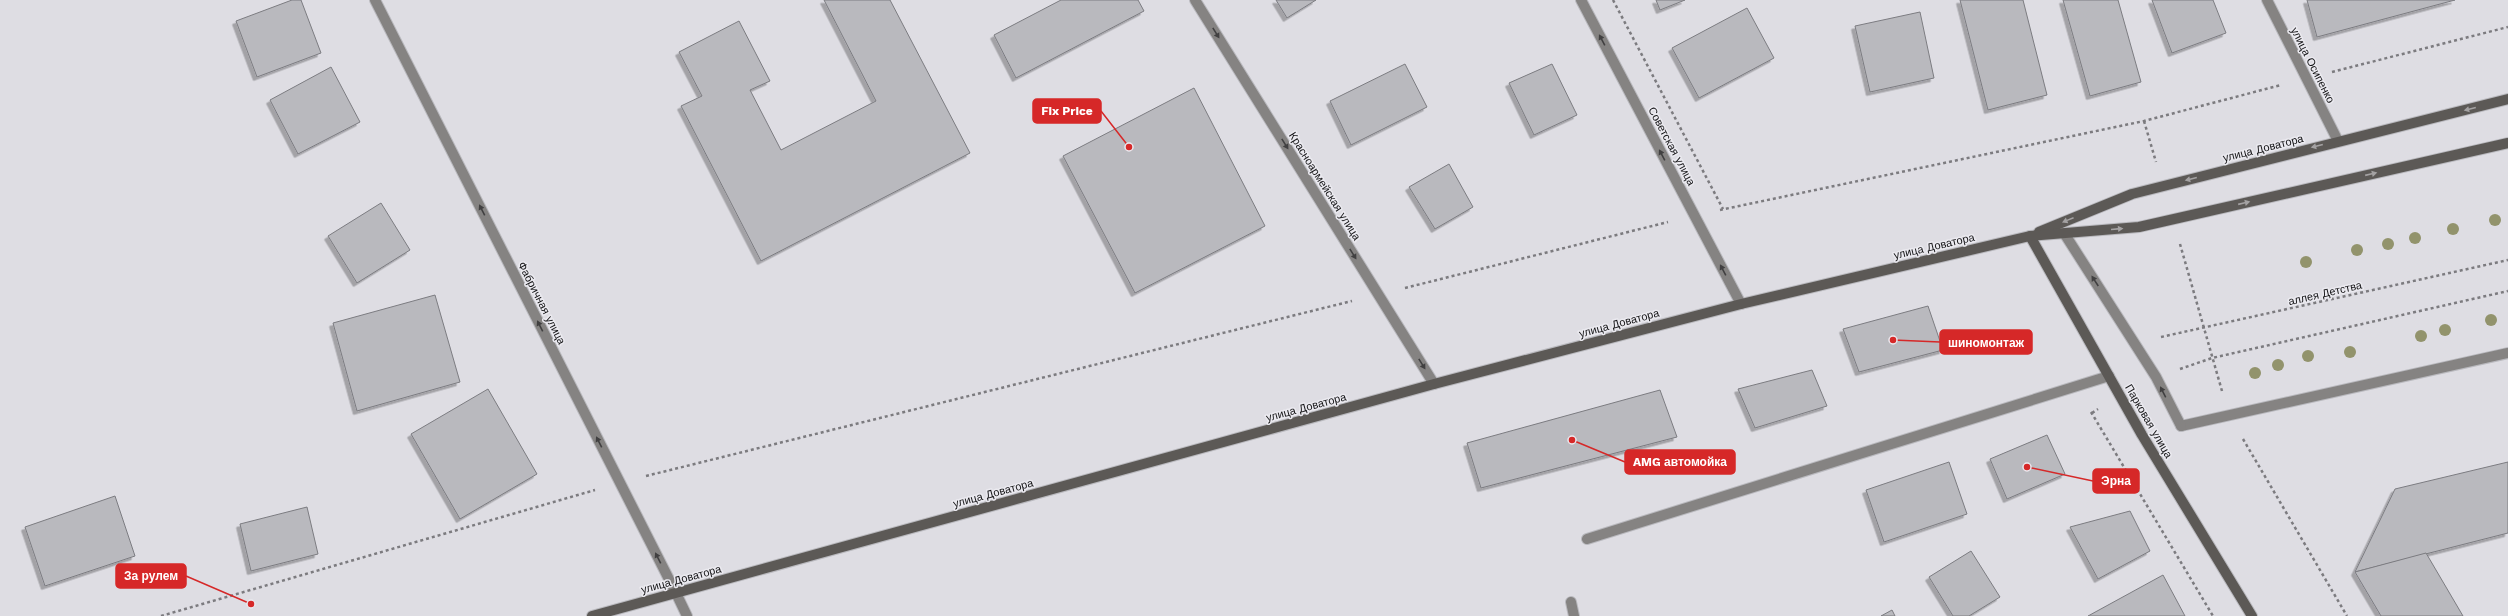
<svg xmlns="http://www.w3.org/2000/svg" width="2508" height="616" viewBox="0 0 2508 616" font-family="'Work Sans',sans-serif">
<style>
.building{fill:#b9b9be;stroke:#7c7c81;filter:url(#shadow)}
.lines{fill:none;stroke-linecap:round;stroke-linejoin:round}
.service-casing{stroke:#b9b9be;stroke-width:12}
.minor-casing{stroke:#b9b9be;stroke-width:12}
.tertiary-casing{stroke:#b9b9be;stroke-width:12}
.secondary-casing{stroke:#b9b9be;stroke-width:12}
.path{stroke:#7c7b7f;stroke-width:2.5;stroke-dasharray:3 3;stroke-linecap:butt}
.service{stroke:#858382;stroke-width:10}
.minor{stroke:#858382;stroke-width:10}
.tertiary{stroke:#858382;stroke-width:10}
.secondary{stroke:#5c5956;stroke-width:10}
.tree{fill:#92936c}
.oneway{fill:#414041}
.oneway2{fill:#a4a2a3}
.labels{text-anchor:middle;stroke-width:3;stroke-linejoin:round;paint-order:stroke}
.street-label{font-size:11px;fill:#131315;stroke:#ebeaf0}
.leader{fill:none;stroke:#d62828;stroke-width:1.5}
.callout-dot{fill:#d62828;stroke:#ebeaf0;stroke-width:1.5}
.callout{fill:#d62828;stroke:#d62828;stroke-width:1.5}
.callout-label{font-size:12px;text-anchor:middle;font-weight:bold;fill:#fff}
</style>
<defs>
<filter id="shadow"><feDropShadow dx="-3.5" dy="3.5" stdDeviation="0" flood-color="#0004"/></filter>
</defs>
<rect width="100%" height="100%" fill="#dedde3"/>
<g class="building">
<polygon points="292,0 301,0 321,53 257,77 236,21"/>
<polygon points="824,0 890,0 970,153 761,261 681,106 702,96 679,52 739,21 770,81 750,90 781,150 876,101"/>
<polygon points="1061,0 1138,0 1144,11 1016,78 994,35"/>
<polygon points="1276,0 1316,0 1287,18"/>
<polygon points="1656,0 1685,0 1660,10"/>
<polygon points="1960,0 2023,0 2047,95 1988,110"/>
<polygon points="2063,0 2118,0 2141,82 2090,96"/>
<polygon points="2152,0 2213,0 2226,33 2172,53"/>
<polygon points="2307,0 2455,0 2317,37"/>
<polygon points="1747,8 1774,58 1699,98 1672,48"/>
<polygon points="1920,12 1934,78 1870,92 1855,26"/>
<polygon points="1405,64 1427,107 1351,145 1330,101"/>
<polygon points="1552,64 1577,115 1534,135 1509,83"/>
<polygon points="331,67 360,122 298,154 270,100"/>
<polygon points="1194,88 1265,226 1135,293 1063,156"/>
<polygon points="1449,164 1473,207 1435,229 1409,187"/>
<polygon points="381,203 410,250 357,283 328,236"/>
<polygon points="435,295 460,382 357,411 333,323"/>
<polygon points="1928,306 1943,350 1859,372 1843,329"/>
<polygon points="1812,370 1827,406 1755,428 1738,389"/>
<polygon points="488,389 537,474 460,519 411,434"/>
<polygon points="1660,390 1677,437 1481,488 1467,443"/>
<polygon points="2047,435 2065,474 2007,499 1990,459"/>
<polygon points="1949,462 1967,514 1884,542 1866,490"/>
<polygon points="2508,462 2508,533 2355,572 2395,489"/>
<polygon points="115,496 135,556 45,586 25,527"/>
<polygon points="307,507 318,554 251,571 240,524"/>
<polygon points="2130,511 2150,551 2098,579 2070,527"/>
<polygon points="1971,551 2000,597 1969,616 1953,616 1929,577"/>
<polygon points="2426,553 2463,616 2381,616 2355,572"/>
<polygon points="2163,575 2185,616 2088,616"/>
<polygon points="1892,610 1895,616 1881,616"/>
</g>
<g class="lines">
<g class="service-casing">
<g id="service">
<polyline points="2181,426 2508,353"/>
<polyline points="1587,539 2109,376"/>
<polyline points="1571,602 1574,616"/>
</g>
</g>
<g class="minor-casing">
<g id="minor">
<polyline points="375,0 676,593"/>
<polyline points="1195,0 1434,384"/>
<polyline points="1581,0 1741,304"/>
<polyline points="2267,0 2338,141"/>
<polyline points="2064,233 2156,377 2181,426"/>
</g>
</g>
<g class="tertiary-casing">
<polyline id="tertiary" points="676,593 687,616"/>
</g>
<g class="secondary-casing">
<g id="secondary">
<polyline points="2039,232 2132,194 2508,99"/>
<polyline points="2030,236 2142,435 2252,616"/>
<polyline points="592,616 1434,384 1741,304 2030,236 2139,227 2508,143"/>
</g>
</g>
<g class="path">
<polyline points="1613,0 1723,209"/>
<polyline points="2332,72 2508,27"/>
<polyline points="2144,121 2156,162"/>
<polyline points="1720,210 2144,121 2281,85"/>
<polyline points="2180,244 2222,391"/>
<polyline points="1405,288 1668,222"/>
<polyline points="2161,337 2508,260"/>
<polyline points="2180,369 2212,358 2508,291"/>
<polyline points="2091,412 2213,616"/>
<polyline points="2092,413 2098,409"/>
<polyline points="2243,439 2347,616"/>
<polyline points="646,476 1352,301"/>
<polyline points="161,616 595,490"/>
</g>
<use href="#service" class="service"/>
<use href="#minor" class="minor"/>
<use href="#tertiary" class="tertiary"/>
<use href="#secondary" class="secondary"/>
</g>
<g class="tree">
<circle cx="2495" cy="220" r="6"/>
<circle cx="2453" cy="229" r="6"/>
<circle cx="2415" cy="238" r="6"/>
<circle cx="2388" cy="244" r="6"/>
<circle cx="2357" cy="250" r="6"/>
<circle cx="2306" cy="262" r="6"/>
<circle cx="2491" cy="320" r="6"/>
<circle cx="2445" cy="330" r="6"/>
<circle cx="2421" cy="336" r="6"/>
<circle cx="2350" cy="352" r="6"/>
<circle cx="2308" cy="356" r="6"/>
<circle cx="2278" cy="365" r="6"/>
<circle cx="2255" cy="373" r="6"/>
</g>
<defs><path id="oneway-solid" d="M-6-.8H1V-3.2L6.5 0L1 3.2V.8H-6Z"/></defs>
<g class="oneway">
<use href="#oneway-solid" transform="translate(1216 33) rotate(58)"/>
<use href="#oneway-solid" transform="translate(1602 40) rotate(-118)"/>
<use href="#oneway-solid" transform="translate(1285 144) rotate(58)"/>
<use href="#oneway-solid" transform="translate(1662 155) rotate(-118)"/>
<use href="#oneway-solid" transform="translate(482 210) rotate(-117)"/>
<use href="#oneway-solid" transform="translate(1353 254) rotate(58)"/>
<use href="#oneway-solid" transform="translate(1723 270) rotate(-118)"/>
<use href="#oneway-solid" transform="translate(2095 281) rotate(-123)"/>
<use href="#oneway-solid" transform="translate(540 326) rotate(-117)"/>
<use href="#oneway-solid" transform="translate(1422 364) rotate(58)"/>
<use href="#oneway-solid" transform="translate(2163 392) rotate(-117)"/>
<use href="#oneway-solid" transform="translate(599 442) rotate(-117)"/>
<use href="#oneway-solid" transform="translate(658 558) rotate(-117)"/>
</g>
<g class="oneway2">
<use href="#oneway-solid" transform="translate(2470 109) rotate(166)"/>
<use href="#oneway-solid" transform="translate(2317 146) rotate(166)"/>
<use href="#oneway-solid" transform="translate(2371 174) rotate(-13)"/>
<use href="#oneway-solid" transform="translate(2191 179) rotate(166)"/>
<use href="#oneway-solid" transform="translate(2244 203) rotate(-13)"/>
<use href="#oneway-solid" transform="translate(2068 220) rotate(158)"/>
<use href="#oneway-solid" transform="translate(2117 229) rotate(-5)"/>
</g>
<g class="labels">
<g class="street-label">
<text transform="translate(2313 65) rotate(63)" y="4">улица Осипенко</text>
<text transform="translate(1672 146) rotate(62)" y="4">Советская улица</text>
<text transform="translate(2263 148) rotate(-14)" y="4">улица Доватора</text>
<text transform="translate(1325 186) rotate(58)" y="4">Красноармейская улица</text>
<text transform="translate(1934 246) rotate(-13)" y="4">улица Доватора</text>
<text transform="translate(2325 293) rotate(-13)" y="4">аллея Детства</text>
<text transform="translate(542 303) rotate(63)" y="4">Фабричная улица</text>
<text transform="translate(1619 323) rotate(-15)" y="4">улица Доватора</text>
<text transform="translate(1306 407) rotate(-15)" y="4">улица Доватора</text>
<text transform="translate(2149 421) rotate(60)" y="4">Парковая улица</text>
<text transform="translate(993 493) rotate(-15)" y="4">улица Доватора</text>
<text transform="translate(681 579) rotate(-15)" y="4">улица Доватора</text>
</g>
</g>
<path class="leader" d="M1129 147L1101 111M1893 340L1940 342M1572 440L1625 462M2027 467L2093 481M251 604L186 576"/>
<g class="callout-dot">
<circle cx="1129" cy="147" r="4"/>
<circle cx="1893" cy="340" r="4"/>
<circle cx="1572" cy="440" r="4"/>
<circle cx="2027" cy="467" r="4"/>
<circle cx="251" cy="604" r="4"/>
</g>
<g class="callout">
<rect x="1033" y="99" width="68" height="24" rx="4"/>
<rect x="1940" y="330" width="92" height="24" rx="4"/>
<rect x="1625" y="450" width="110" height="24" rx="4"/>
<rect x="2093" y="469" width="46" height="24" rx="4"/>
<rect x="116" y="564" width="70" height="24" rx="4"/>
</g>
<g class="callout-label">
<text x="1067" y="115">Fix Price</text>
<text x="1986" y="347">шиномонтаж</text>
<text x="1680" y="466">AMG автомойка</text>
<text x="2116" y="485">Эрна</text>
<text x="151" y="580">За рулем</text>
</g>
</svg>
